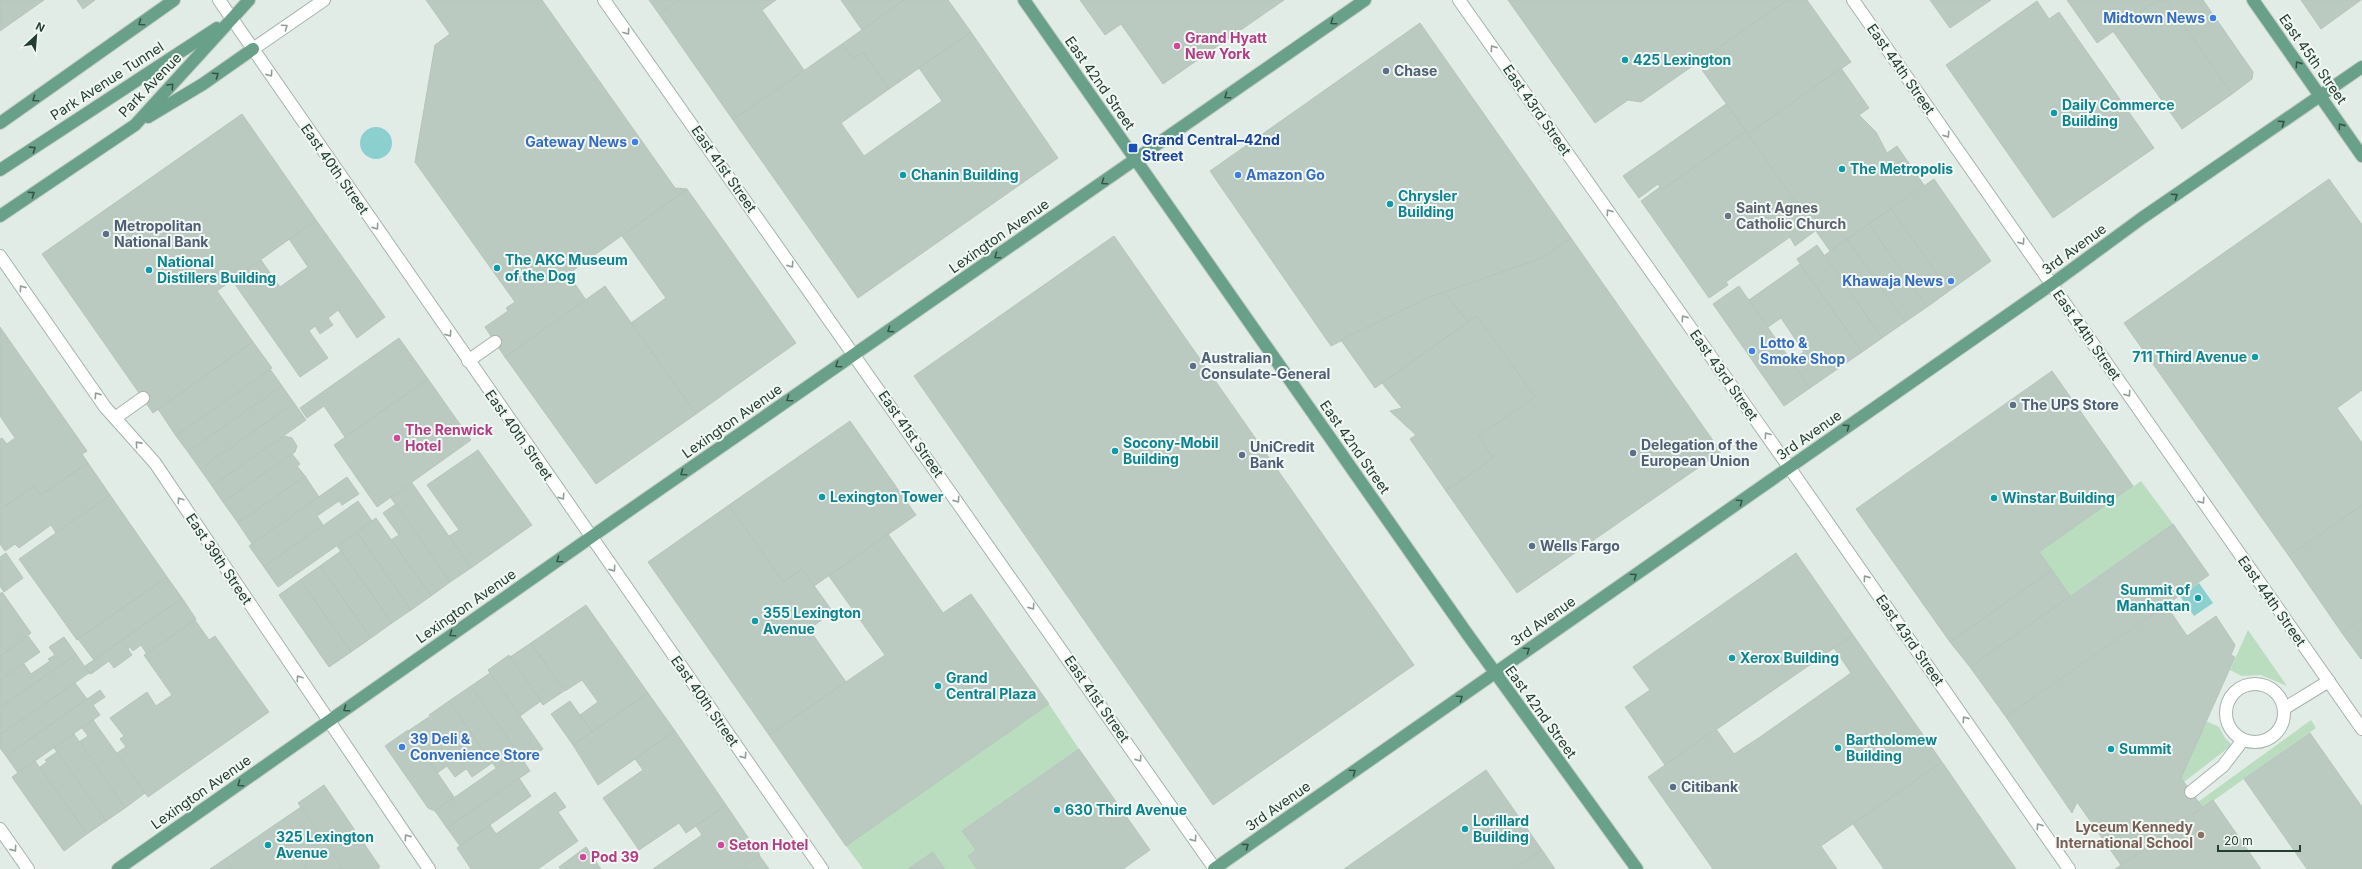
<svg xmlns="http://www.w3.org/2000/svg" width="2362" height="869" viewBox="0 0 2362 869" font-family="Inter,sans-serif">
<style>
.green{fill:#bbddbf}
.water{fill:#8bd0cf}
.building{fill:#bacac1;stroke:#b5c5bc}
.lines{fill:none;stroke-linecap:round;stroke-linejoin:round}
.minor-casing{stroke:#a5b4ac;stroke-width:14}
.major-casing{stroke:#c1c9c5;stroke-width:14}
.minor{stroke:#fff;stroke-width:12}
.major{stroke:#68a089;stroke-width:12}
.oneway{stroke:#345647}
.oneway2{stroke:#909e98}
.shop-dot{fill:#3f7fe0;stroke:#f2f8f4;stroke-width:1.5}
.hotel-dot{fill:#d1479c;stroke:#f2f8f4;stroke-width:1.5}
.culture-dot{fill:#0f9aa8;stroke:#f2f8f4;stroke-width:1.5}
.service-dot{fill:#5c6f8a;stroke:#f2f8f4;stroke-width:1.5}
.transit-dot{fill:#1a4fb4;stroke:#f2f8f4;stroke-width:1.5}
.worship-dot{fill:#6b7280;stroke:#f2f8f4;stroke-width:1.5}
.education-dot{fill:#8d6e63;stroke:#f2f8f4;stroke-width:1.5}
.labels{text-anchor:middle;stroke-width:4;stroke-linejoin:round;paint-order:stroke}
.shop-label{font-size:14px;font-weight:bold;fill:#366cbe;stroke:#f2f8f4;text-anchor:end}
.hotel-label{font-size:14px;font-weight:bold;fill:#b23c85;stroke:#f2f8f4;text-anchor:start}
.street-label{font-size:14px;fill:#223d31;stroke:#f2f8f4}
.culture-label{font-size:14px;font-weight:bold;fill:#0d838f;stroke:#f2f8f4;text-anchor:start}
.service-label{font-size:14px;font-weight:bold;fill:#4e5e75;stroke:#f2f8f4;text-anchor:start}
.transit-label{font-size:14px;font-weight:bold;fill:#164399;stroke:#f2f8f4;text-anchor:start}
.worship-label{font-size:14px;font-weight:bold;fill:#5b616d;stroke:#f2f8f4;text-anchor:start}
.education-label{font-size:14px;font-weight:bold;fill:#785e54;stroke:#f2f8f4;text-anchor:end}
</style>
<rect width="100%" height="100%" fill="#e2ece6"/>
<g class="green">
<polygon points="2141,481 2173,524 2070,596 2039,552"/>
<polygon points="2248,630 2287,686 2261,675 2242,676 2230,670"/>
<polygon points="1049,704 1079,749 962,831 976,850 968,856 977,869 945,869 933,852 908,869 863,869 846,846"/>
<polygon points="2311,720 2316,728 2203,808 2198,802"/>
<polygon points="2206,721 2219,727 2225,738 2232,745 2184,782 2181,778"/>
</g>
<g class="water">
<circle cx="376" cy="143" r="16"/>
<polygon points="2199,583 2213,603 2194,616 2180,596"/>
</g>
<g class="building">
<polygon points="0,0 44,0 0,31"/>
<polygon points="77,0 95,0 83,9"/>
<polygon points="426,0 542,0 675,188 687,189 568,274 586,300 505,357 485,327 508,311 506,308 515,302 415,162 435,45 450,34"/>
<polygon points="649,0 679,0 659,14"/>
<polygon points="679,0 776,0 762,10 804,70 733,120 659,14"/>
<polygon points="841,0 904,0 862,30"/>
<polygon points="904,0 948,0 971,32 889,89 863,52 853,59 842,44"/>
<polygon points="1080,0 1284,0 1163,84 1121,24 1105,35"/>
<polygon points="1508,0 1787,0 1641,102 1628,100 1595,123"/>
<polygon points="1787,0 1807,0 1851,62 1748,134 1697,63"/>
<polygon points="1930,0 1991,0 1950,28"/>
<polygon points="2067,0 2158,0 2097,43"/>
<polygon points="2158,0 2166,0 2232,94 2182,129 2113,31"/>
<polygon points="2166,0 2203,0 2253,72 2252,79 2232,94"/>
<polygon points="2301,0 2361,0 2321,29"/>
<polygon points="2037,1 2049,19 2059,12 2154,148 2053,218 1946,65"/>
<polygon points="1420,23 1571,238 1542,258 1427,298 1331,346 1210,171"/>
<polygon points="971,32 1058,158 858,298 733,120 842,44 853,59 863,52 889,89 841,123 864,156 942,101 919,68"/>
<polygon points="1841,68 1869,108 1859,115 1876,132 1887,153 1897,146 1924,185 1830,251 1748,134"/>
<polygon points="1726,104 1746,131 1662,190 1658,184 1639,198 1623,176"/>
<polygon points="242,114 316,220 217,291 253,342 153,413 42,254"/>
<polygon points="1746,131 1815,231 1795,246 1790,237 1726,282 1728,285 1709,298 1641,201 1660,187 1662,190"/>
<polygon points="1934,179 1991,261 1949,291 1891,209"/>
<polygon points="2329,179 2362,225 2362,390 2337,408 2362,443 2362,505 2289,556 2124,323"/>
<polygon points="687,189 796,343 696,414 631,323 666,298 622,236"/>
<polygon points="1891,209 1949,291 1927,307 1869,224"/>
<polygon points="316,220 385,317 357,338 338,310 328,318 333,325 320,334 315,326 309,331 328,358 300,377 232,280 261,260 280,287 308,267 289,239"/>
<polygon points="1869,224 1927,307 1905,322 1847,239"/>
<polygon points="1114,236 1414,665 1213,805 914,376"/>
<polygon points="1571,238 1721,452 1517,593 1446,491 1493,458 1478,436 1535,397 1477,316 1468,322 1444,292 1542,258"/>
<polygon points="1847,239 1905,322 1882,338 1825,255"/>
<polygon points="1817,245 1882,338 1862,352 1797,259"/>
<polygon points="1800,264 1862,352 1810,388 1791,361 1804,352 1781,318 1768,327 1749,300"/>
<polygon points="605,286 696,414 596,484 505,357"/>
<polygon points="1739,286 1810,388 1784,406 1713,304"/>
<polygon points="1444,292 1468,322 1375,388 1341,340 1427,298"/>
<polygon points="1477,316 1535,397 1478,436 1493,458 1446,491 1410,439 1416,435 1390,411 1402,408 1382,383"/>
<polygon points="0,327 87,451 82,454 88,463 41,495 34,486 0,510 0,439 2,438 7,444 15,438 0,416"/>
<polygon points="399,338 428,379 345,437 324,406 307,418 300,408"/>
<polygon points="253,342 272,368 176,436 158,409"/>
<polygon points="270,369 282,386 188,452 176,436"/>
<polygon points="2052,371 2133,486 2039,552 2052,570 1950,642 1856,509"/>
<polygon points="428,379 471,440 377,507 334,445"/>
<polygon points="282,386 294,403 200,469 188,452"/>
<polygon points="294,403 306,420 212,486 200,469"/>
<polygon points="850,421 916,515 814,586 802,569 783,582 729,505"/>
<polygon points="284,436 292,438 297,446 295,452 223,502 212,486"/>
<polygon points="478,450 532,525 471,568 449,536 459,530 427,485"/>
<polygon points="292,454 300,464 297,466 305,476 238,523 223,502"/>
<polygon points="88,463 110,495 56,533 51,525 19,548 15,544 5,551 0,544 0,510 34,486 41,495"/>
<polygon points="305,476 319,497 252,544 238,523"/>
<polygon points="347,477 359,494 342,505 339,501 317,516 323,525 264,567 249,546"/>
<polygon points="412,483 471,568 450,582 391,498"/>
<polygon points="110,495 167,577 77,640 19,559"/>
<polygon points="358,501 372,521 278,587 264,567"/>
<polygon points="396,504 450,582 431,596 391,540 399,535 383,513"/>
<polygon points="729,505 783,582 802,569 833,612 809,629 846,682 769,735 648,562"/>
<polygon points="2362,505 2362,619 2342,633 2289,556"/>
<polygon points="376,518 431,596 411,610 357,532"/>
<polygon points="2173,524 2209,575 2006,717 1970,667"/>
<polygon points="357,532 411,610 392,623 337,546"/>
<polygon points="888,534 943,613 971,594 1049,704 846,846 769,735 885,655 829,576"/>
<polygon points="341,551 392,623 371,638 320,566"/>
<polygon points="6,553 23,578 4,592 0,586 0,557"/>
<polygon points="1796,553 1853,635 1665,765 1625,707 1650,690 1633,667"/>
<polygon points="320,566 371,638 351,652 300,580"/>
<polygon points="2052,570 2070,596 1970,667 1950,642"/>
<polygon points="167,577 182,598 94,660 78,639"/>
<polygon points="300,580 351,652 329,667 279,595"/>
<polygon points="2,592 31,633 0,656 0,594"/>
<polygon points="182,598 196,619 147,654 141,645 133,651 130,647 128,649 132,655 114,668 109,661 91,674 89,673 85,666"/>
<polygon points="586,605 648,693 592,732 580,715 598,702 582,680 565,691 531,643"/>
<polygon points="2166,605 2187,636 2216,616 2235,645 2231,655 2235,657 2181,778 2203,808 2121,865 2077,802 2072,813 2006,717"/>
<polygon points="2362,619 2362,658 2361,659 2342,633"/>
<polygon points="195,620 209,640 215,636 269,712 148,797 117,753 126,747 120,739 124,736 110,718 147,692 156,706 172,695 144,655"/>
<polygon points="1853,635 1942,762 1821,846 1837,869 1713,869 1648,777 1716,729 1734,754 1760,737 1851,673 1834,648"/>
<polygon points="28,636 40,652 0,680 0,656"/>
<polygon points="64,637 76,654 0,708 0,680 24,664 31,674 50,661 48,659 55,655 49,647"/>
<polygon points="531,643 564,691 543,705 510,657"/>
<polygon points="76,654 89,673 0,735 0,708"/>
<polygon points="509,655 541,701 520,716 488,670"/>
<polygon points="490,673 543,749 524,762 471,686"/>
<polygon points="75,683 87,699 6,756 0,748 0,735"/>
<polygon points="471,686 518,753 496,768 449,701"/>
<polygon points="100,690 105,697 93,705 100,715 18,773 6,756"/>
<polygon points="648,693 675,731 598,785 573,745"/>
<polygon points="449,701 492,763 472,777 429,715"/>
<polygon points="570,701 592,732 573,745 551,714"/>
<polygon points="429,717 466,769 455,777 447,766 437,773 408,731"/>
<polygon points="93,720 145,793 125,808 79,742 88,736 82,728"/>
<polygon points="408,730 454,797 435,811 428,808 385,746"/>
<polygon points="675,731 726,805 686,833 679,823 639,850 603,798 643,770 635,759"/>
<polygon points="2310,733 2362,807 2362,869 2307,869 2244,779"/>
<polygon points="74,734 125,808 106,821 54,748"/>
<polygon points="1079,749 1150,850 1123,869 977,869 968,856 976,850 962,831"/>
<polygon points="57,752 106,821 87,834 40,767 47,762 45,760"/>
<polygon points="518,753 530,771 447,828 435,811"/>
<polygon points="35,761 87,834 64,851 12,777"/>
<polygon points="1942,762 2016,869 1884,869 1853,824"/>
<polygon points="1486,770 1542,850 1520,866 1515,869 1344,869"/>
<polygon points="519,778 531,796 460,846 447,828"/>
<polygon points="324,785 380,867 377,869 343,869 298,803"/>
<polygon points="555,792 566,807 558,812 578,841 538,869 471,869 457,848 490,825 496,834"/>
<polygon points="2213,800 2261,869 2115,869 2126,862"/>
<polygon points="726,805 760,855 740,869 653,869 702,835 696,826"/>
<polygon points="301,807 343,869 307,869 276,824"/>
<polygon points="276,824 307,869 232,869 225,859"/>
<polygon points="586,847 601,869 561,869 559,867"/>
<polygon points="1542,850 1555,869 1515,869 1527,860"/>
<polygon points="933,852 945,869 908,869"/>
<polygon points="759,855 769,869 740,869"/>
<polygon points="225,859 232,869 210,869"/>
</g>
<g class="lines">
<g class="minor-casing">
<g id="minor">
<polyline points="219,0 822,869"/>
<polyline points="604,0 1215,869"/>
<polyline points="1459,0 1789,467 2069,869"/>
<polyline points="1853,0 2362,729"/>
<polyline points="253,49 324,0"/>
<polyline points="0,256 105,407 155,463 429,869"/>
<polyline points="468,361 495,342"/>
<polyline points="115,418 143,398"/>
<circle cx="2255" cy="713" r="29"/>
<polyline points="2285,708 2329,681"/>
<polyline points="2191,792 2223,766 2243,740"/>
<polyline points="0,829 28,869"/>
</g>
</g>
<g class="major-casing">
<g id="major">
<polyline points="1024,0 1468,635 1637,869"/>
<polyline points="2253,0 2362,156"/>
<polyline points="148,117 203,84 253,49"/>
<polyline points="0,123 174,0"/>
<polyline points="0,170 217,28"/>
<polyline points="0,216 135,125 249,0"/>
<polyline points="118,869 614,521 1365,0"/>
<polyline points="1214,869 2052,284 2142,218 2362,67"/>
</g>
</g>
<use href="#minor" class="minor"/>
<use href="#major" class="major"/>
</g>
<defs><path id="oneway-chevron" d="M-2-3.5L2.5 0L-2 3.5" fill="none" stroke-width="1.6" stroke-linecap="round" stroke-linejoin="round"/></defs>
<g class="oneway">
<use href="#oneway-chevron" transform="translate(1333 22) rotate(145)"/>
<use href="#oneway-chevron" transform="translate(141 23) rotate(145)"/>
<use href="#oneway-chevron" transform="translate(2298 64) rotate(-125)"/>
<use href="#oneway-chevron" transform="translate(216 75) rotate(-35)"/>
<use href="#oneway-chevron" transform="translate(171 86) rotate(-47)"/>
<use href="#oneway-chevron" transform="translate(1227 96) rotate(145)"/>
<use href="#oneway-chevron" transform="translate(35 99) rotate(145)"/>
<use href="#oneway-chevron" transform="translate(2282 123) rotate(-34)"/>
<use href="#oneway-chevron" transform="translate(2341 126) rotate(-125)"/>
<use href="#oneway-chevron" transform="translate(33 149) rotate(-33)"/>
<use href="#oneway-chevron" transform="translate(1104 182) rotate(145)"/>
<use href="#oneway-chevron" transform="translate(32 194) rotate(-34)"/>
<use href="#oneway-chevron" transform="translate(2175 196) rotate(-34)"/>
<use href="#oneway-chevron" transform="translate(997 256) rotate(145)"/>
<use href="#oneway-chevron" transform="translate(890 330) rotate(146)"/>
<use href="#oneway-chevron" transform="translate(838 365) rotate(145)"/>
<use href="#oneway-chevron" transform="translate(789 399) rotate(145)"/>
<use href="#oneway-chevron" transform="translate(1847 427) rotate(-35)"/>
<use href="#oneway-chevron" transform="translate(683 473) rotate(145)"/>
<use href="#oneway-chevron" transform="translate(1740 502) rotate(-35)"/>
<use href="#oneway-chevron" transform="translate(559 560) rotate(145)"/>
<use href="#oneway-chevron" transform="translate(1634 576) rotate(-35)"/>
<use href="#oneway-chevron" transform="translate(452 634) rotate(145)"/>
<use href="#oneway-chevron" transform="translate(1527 650) rotate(-35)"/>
<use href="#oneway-chevron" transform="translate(1460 698) rotate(-35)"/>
<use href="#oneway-chevron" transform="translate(346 709) rotate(145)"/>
<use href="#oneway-chevron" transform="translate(1353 772) rotate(-35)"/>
<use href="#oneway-chevron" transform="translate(240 784) rotate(145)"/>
<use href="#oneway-chevron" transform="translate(1246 846) rotate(-36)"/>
</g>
<g class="oneway2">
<use href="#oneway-chevron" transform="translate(285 27) rotate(-35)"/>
<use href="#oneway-chevron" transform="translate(627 32) rotate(54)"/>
<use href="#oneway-chevron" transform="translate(1493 48) rotate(-125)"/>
<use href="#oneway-chevron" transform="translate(270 74) rotate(55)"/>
<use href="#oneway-chevron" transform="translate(1947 135) rotate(55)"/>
<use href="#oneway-chevron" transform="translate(1609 212) rotate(-125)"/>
<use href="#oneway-chevron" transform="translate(376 227) rotate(55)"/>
<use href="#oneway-chevron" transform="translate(2022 242) rotate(55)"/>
<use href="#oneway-chevron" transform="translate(791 265) rotate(55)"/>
<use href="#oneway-chevron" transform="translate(22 288) rotate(-125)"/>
<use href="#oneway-chevron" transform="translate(1684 318) rotate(-125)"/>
<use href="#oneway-chevron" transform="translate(449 334) rotate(55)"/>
<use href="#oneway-chevron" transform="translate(2128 394) rotate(55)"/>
<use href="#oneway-chevron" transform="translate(97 395) rotate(-125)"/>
<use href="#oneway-chevron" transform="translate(1767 435) rotate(-126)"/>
<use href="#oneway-chevron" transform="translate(138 444) rotate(-132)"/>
<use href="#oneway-chevron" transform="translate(562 497) rotate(55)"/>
<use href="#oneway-chevron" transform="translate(180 500) rotate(-124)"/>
<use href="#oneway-chevron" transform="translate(957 500) rotate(55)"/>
<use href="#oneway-chevron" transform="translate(2202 501) rotate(55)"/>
<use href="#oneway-chevron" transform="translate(613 569) rotate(55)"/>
<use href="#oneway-chevron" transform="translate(1866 578) rotate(-125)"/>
<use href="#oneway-chevron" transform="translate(1032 607) rotate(55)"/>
<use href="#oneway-chevron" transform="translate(299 678) rotate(-124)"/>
<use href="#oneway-chevron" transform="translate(1965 719) rotate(-125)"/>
<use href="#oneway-chevron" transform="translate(744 756) rotate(55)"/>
<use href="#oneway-chevron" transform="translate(1139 759) rotate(55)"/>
<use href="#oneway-chevron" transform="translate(2039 826) rotate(-125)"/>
<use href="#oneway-chevron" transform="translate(407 837) rotate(-125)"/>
<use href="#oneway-chevron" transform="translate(1194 839) rotate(55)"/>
<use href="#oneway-chevron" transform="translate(14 849) rotate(55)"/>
</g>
<g class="shop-dot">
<circle cx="2213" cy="18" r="4"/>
<circle cx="635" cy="142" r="4"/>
<circle cx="1238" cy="175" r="4"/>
<circle cx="1951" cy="281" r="4"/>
<circle cx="1752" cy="351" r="4"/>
<circle cx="402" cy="747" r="4"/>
</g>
<g class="hotel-dot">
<circle cx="1177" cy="46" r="4"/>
<circle cx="397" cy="438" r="4"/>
<circle cx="721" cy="845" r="4"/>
<circle cx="583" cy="857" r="4"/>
</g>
<g class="culture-dot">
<circle cx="1625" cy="60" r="4"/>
<circle cx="2054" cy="113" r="4"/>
<circle cx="1842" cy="169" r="4"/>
<circle cx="903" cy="175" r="4"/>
<circle cx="1390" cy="204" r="4"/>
<circle cx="497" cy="268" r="4"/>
<circle cx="149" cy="270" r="4"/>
<circle cx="2255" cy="357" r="4"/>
<circle cx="1115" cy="451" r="4"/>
<circle cx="822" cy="497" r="4"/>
<circle cx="1994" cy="498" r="4"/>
<circle cx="2198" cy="598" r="4"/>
<circle cx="755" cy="621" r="4"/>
<circle cx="1732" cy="658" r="4"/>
<circle cx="938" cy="686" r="4"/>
<circle cx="1838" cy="748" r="4"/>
<circle cx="2111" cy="749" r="4"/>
<circle cx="1057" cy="810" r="4"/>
<circle cx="1465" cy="829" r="4"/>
<circle cx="268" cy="845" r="4"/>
</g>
<g class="service-dot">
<circle cx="1386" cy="71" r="4"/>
<circle cx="106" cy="234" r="4"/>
<circle cx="1193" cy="366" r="4"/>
<circle cx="2013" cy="405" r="4"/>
<circle cx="1633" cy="453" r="4"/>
<circle cx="1242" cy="455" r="4"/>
<circle cx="1532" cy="546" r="4"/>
<circle cx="1673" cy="787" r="4"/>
</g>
<rect class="transit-dot" x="1128" y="143" width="10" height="10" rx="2"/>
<circle class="worship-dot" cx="1728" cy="216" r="4"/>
<circle class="education-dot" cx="2201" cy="835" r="4"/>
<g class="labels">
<g class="shop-label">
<text x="2205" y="23">Midtown News</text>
<text x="627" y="147">Gateway News</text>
<text x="1246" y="180" text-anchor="start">Amazon Go</text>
<text x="1943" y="286">Khawaja News</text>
<text x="1760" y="348" text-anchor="start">Lotto &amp;<tspan x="1760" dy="16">Smoke Shop</tspan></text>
<text x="410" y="744" text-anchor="start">39 Deli &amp;<tspan x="410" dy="16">Convenience Store</tspan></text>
</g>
<g class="hotel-label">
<text x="1185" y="43">Grand Hyatt<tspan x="1185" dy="16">New York</tspan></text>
<text x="405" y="435">The Renwick<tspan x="405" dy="16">Hotel</tspan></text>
<text x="729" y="850">Seton Hotel</text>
<text x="591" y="862">Pod 39</text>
</g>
<g class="street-label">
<text transform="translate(2313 59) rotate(55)" y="5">East 45th Street</text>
<text transform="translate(1901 69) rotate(55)" y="5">East 44th Street</text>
<text transform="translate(107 81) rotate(-33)" y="5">Park Avenue Tunnel</text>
<text transform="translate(1100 83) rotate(55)" y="5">East 42nd Street</text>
<text transform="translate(150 85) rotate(-46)" y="5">Park Avenue</text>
<text transform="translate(1537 110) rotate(55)" y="5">East 43rd Street</text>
<text transform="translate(335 169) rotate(55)" y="5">East 40th Street</text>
<text transform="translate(724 169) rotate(55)" y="5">East 41st Street</text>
<text transform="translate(999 236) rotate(-35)" y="5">Lexington Avenue</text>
<text transform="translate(2074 249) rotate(-36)" y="5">3rd Avenue</text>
<text transform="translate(2087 335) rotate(55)" y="5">East 44th Street</text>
<text transform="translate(1724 375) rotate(55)" y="5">East 43rd Street</text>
<text transform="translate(732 421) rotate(-35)" y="5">Lexington Avenue</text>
<text transform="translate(911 434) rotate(55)" y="5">East 41st Street</text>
<text transform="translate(519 435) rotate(55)" y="5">East 40th Street</text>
<text transform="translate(1809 435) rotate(-35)" y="5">3rd Avenue</text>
<text transform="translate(1355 447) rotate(55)" y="5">East 42nd Street</text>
<text transform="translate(219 559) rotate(56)" y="5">East 39th Street</text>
<text transform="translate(2272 601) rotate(55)" y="5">East 44th Street</text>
<text transform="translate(466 606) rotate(-35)" y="5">Lexington Avenue</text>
<text transform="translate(1543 621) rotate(-35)" y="5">3rd Avenue</text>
<text transform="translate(1910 640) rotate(55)" y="5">East 43rd Street</text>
<text transform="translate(1097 699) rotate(55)" y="5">East 41st Street</text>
<text transform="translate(705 701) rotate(55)" y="5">East 40th Street</text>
<text transform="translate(1541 712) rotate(54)" y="5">East 42nd Street</text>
<text transform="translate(201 792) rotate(-35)" y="5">Lexington Avenue</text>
<text transform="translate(1278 806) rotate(-35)" y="5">3rd Avenue</text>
</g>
<g class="culture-label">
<text x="1633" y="65">425 Lexington</text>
<text x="2062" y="110">Daily Commerce<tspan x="2062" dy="16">Building</tspan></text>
<text x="1850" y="174">The Metropolis</text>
<text x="911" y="180">Chanin Building</text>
<text x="1398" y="201">Chrysler<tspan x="1398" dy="16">Building</tspan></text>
<text x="505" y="265">The AKC Museum<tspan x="505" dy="16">of the Dog</tspan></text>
<text x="157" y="267">National<tspan x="157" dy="16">Distillers Building</tspan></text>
<text x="2247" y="362" text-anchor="end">711 Third Avenue</text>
<text x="1123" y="448">Socony-Mobil<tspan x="1123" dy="16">Building</tspan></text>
<text x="830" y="502">Lexington Tower</text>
<text x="2002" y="503">Winstar Building</text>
<text x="2190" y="595" text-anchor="end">Summit of<tspan x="2190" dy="16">Manhattan</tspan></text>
<text x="763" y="618">355 Lexington<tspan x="763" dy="16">Avenue</tspan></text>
<text x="1740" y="663">Xerox Building</text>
<text x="946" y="683">Grand<tspan x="946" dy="16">Central Plaza</tspan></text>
<text x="1846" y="745">Bartholomew<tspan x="1846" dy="16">Building</tspan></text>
<text x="2119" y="754">Summit</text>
<text x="1065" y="815">630 Third Avenue</text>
<text x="1473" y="826">Lorillard<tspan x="1473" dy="16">Building</tspan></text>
<text x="276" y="842">325 Lexington<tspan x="276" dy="16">Avenue</tspan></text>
</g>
<g class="service-label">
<text x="1394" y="76">Chase</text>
<text x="114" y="231">Metropolitan<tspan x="114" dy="16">National Bank</tspan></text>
<text x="1201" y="363">Australian<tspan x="1201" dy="16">Consulate-General</tspan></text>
<text x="2021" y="410">The UPS Store</text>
<text x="1641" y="450">Delegation of the<tspan x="1641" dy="16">European Union</tspan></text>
<text x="1250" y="452">UniCredit<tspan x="1250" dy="16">Bank</tspan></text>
<text x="1540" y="551">Wells Fargo</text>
<text x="1681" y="792">Citibank</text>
</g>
<g class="transit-label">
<text x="1142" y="145">Grand Central–42nd<tspan x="1142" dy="16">Street</tspan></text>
</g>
<g class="worship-label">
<text x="1736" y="213">Saint Agnes<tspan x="1736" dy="16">Catholic Church</tspan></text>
</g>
<g class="education-label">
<text x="2193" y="832">Lyceum Kennedy<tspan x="2193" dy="16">International School</tspan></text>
</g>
</g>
<g transform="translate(36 36) rotate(26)" stroke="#f2f8f4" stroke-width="3" paint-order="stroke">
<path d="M0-3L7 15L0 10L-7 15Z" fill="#223d31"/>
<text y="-6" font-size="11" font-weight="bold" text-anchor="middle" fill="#223d31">N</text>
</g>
<path d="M2218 845v6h82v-6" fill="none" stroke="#223d31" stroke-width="2"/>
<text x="2224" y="845" font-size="12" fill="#223d31" stroke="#f2f8f4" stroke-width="3" paint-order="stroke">20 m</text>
</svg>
